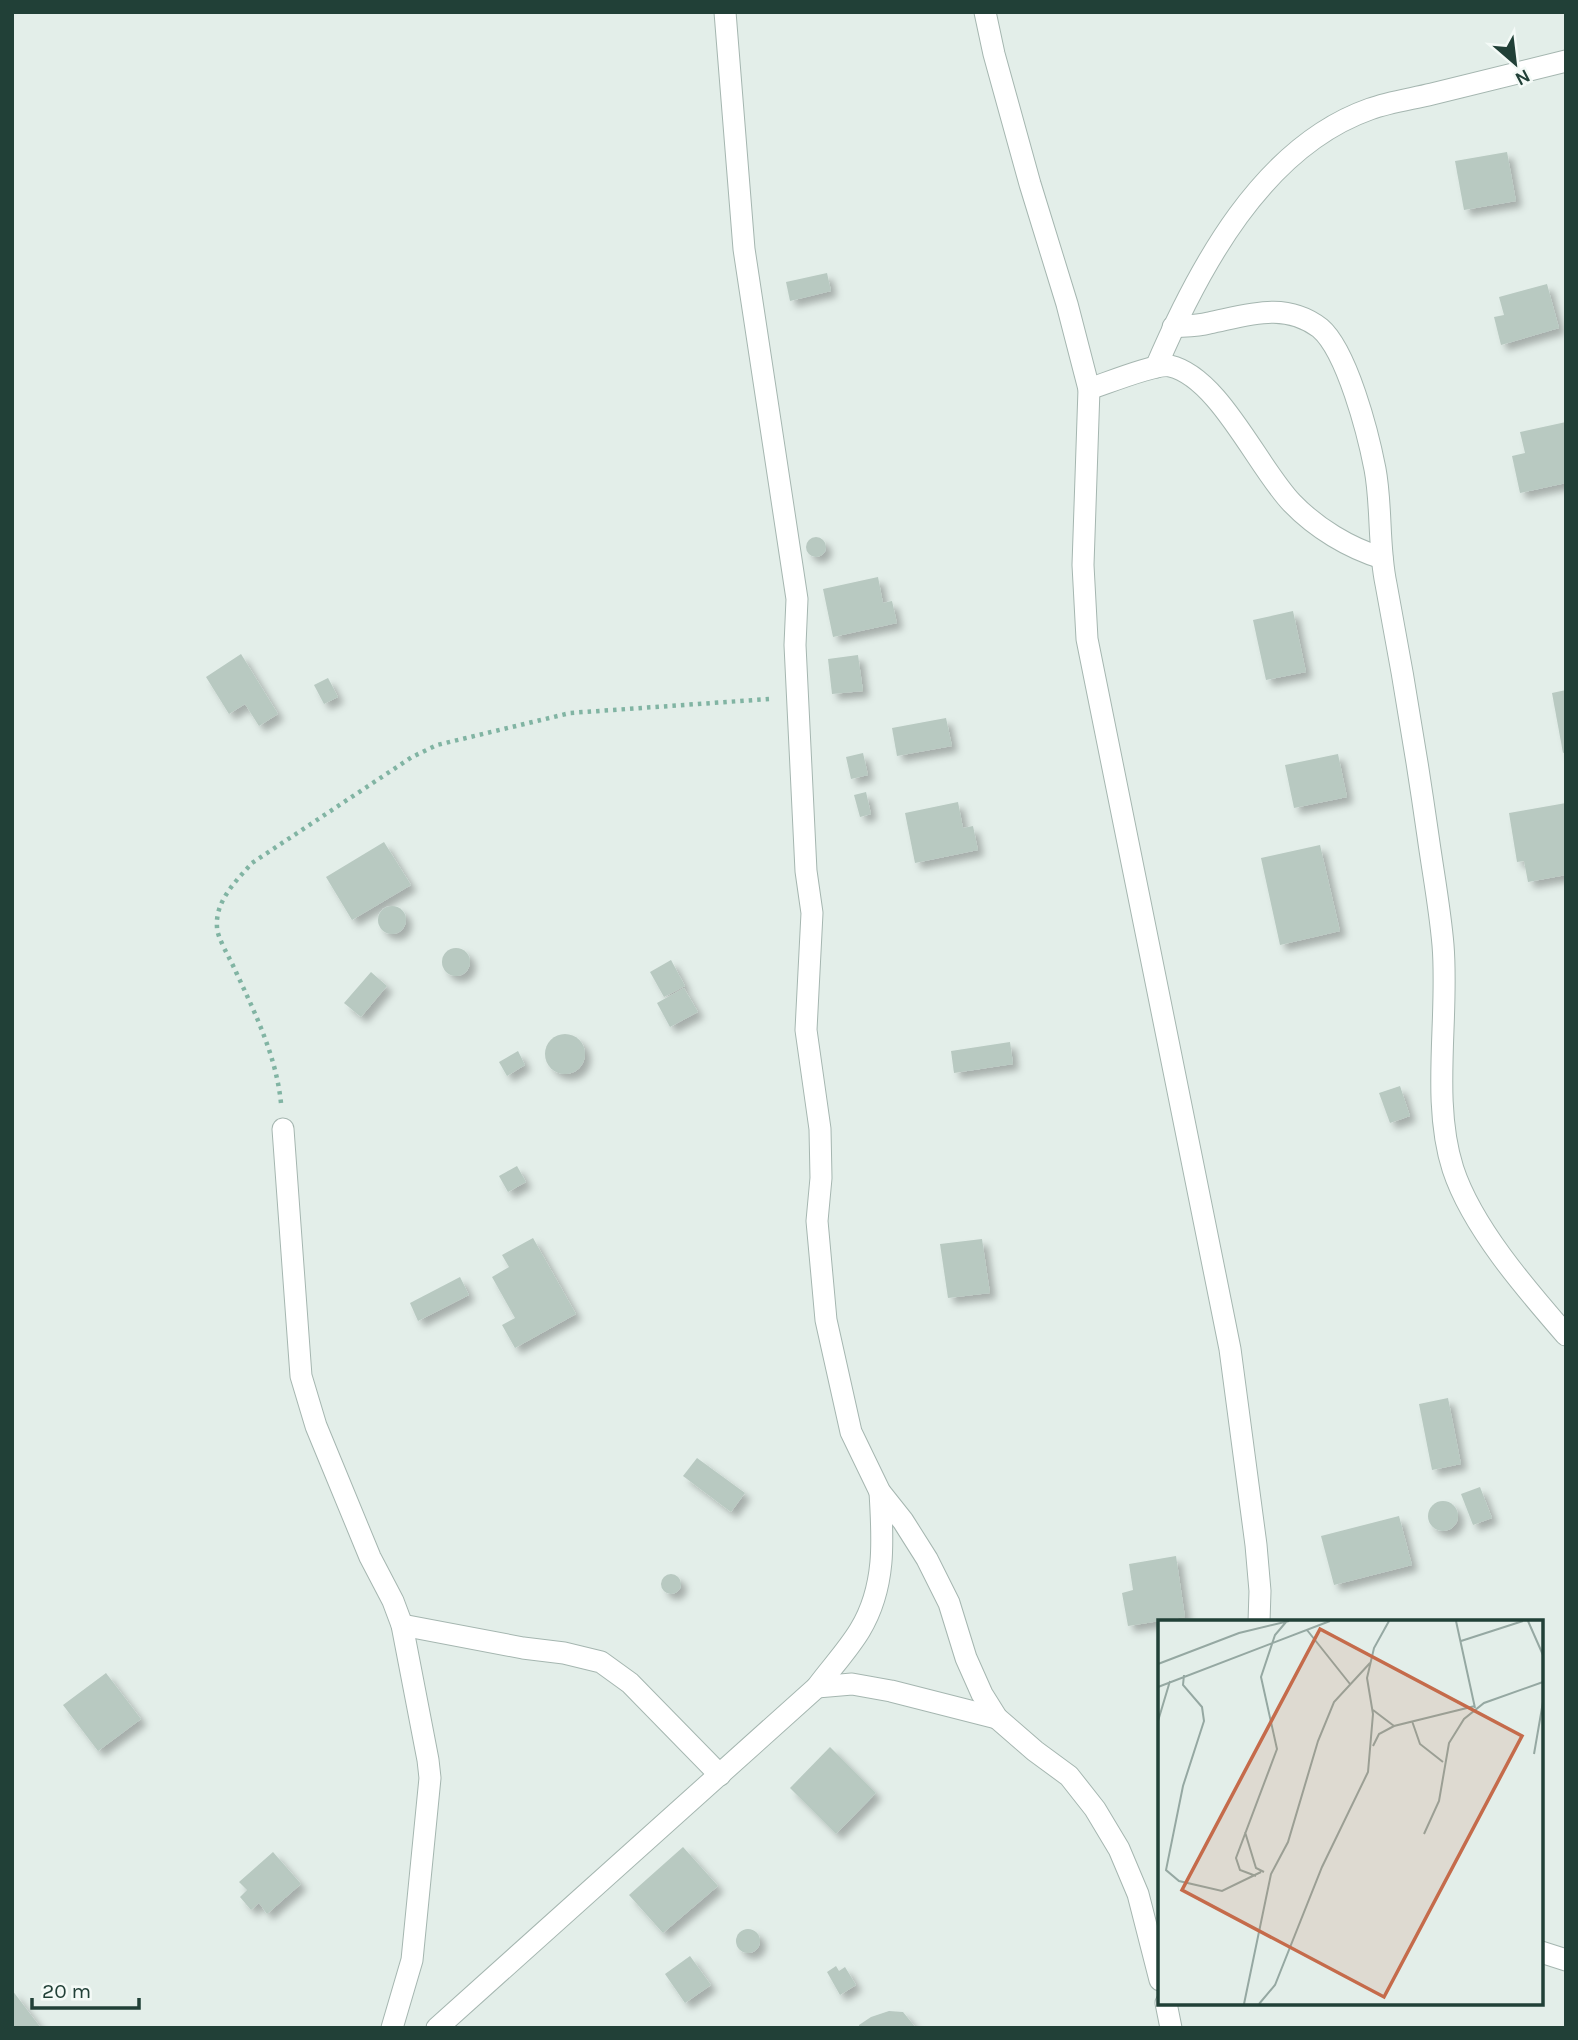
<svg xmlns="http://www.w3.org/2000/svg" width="1578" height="2040" viewBox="0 0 1578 2040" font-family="Karla,sans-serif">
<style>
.building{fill:#b8c9c1;filter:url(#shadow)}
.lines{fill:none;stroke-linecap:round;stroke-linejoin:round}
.minor-casing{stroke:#a5b6b0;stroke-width:23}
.path{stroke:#81b4a3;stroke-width:4.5;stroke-dasharray:3.5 5;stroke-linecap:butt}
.minor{stroke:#fff;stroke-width:21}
.inset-road{fill:none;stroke:#95a8a2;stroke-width:2}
.view{fill:#c56b4b;fill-opacity:0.15;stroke:#c56b4b;stroke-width:3.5}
.inset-edge{fill:none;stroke:#214037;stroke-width:3.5}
</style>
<defs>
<filter id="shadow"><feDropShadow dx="6" dy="6" stdDeviation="3.5" flood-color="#0004"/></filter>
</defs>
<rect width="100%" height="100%" fill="#e3eee9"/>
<g class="building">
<polygon points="1507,152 1516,201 1464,210 1455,161"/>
<polygon points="827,273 831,291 790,301 786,282"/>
<polygon points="1547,284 1559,328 1501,345 1494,317 1504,315 1499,297"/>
<polygon points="1566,422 1566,483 1520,493 1512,456 1525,453 1520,432"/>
<circle cx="816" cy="547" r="10"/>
<polygon points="878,577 883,603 892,601 897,623 833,637 823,589"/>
<polygon points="1293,611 1306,672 1266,680 1253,620"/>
<polygon points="241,654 278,714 259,726 245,704 229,714 206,677"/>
<polygon points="858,655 863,691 832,694 828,659"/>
<polygon points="328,678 338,697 324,704 314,685"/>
<polygon points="1566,690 1566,752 1563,753 1552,693"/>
<polygon points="946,718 952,746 897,756 892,728"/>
<polygon points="863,753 868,775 851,779 846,757"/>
<polygon points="1338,754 1347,797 1294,808 1285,765"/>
<polygon points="866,792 871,814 860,817 854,795"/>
<polygon points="958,802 963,828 973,826 978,850 915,863 905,813"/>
<polygon points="1566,803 1566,875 1528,882 1524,861 1517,862 1509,813"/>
<polygon points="384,842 411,885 352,920 326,877"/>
<polygon points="1320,845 1340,931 1280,945 1261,858"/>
<circle cx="392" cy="920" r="14"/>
<circle cx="456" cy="962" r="14"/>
<polygon points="671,960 685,986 664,997 650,972"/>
<polygon points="371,972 387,986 361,1017 344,1003"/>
<polygon points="684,988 698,1012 670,1027 657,1003"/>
<circle cx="565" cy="1054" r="20"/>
<polygon points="1010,1042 1013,1064 954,1073 951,1051"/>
<polygon points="518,1051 525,1065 507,1076 499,1062"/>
<polygon points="1400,1086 1410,1116 1390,1123 1379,1093"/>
<polygon points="517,1166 526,1182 508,1192 499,1176"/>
<polygon points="533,1238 576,1314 515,1348 502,1325 515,1318 492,1277 509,1267 502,1255"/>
<polygon points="982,1239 990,1293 948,1298 940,1244"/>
<polygon points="460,1277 469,1295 418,1321 410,1303"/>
<polygon points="1448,1398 1461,1464 1432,1470 1419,1404"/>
<polygon points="697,1458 745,1493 731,1512 683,1476"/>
<polygon points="1480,1487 1492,1518 1473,1525 1461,1494"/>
<circle cx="1443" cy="1516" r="15"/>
<polygon points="1399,1516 1412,1565 1334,1585 1321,1536"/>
<polygon points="1176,1556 1185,1617 1128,1626 1122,1593 1133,1590 1129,1564"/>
<circle cx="671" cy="1584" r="10"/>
<polygon points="106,1673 141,1719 98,1751 63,1705"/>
<polygon points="830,1747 876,1793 836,1834 790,1788"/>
<polygon points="683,1847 718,1886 663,1933 629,1895"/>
<polygon points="273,1852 301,1884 267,1914 259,1903 251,1910 240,1897 247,1890 239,1882"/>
<circle cx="748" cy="1941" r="12"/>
<polygon points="690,1956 711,1985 685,2003 665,1974"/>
<polygon points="836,1966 839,1971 845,1967 856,1985 840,1995 827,1972"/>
<polygon points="12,1990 41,2028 12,2028"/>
<polygon points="889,2011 903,2012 916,2028 859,2028 859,2025 871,2017"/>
</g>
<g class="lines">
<g class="minor-casing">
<g id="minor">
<polyline points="725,12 744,249 797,599 795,645 806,871 812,913 806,1030 820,1129 821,1178 817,1221 826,1320 851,1432 880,1492 903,1521 927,1559 949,1603 966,1658 982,1694 997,1718 1035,1751 1069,1776 1095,1809 1119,1849 1138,1894 1160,1980"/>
<polyline points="985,12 994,54 1030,184 1067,304 1089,389 1083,565 1087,639 1230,1349 1256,1545 1260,1591 1259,1622"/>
<path d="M1173 327C1185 326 1197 326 1209 323 1248 315 1285 301 1320 328 1347 351 1368 433 1375 469 1382 506 1378 546 1386 584 1402 668 1416 752 1428 836 1433 872 1440 909 1443 945 1449 1017 1431 1101 1453 1169 1472 1227 1526 1289 1566 1335"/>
<path d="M1156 367C1198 269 1262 147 1370 109 1389 102 1411 99 1432 94 1476 83 1521 72 1566 61"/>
<path d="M1089 389C1105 384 1156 363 1170 366 1219 377 1258 468 1292 503 1316 528 1349 548 1382 558"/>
<polyline points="283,1129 301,1376 316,1426 370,1557 393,1601 402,1625 428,1760 430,1778 412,1960 392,2028"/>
<polyline points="402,1625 523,1648 564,1653 601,1662 630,1683 720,1775"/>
<polyline points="817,1687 852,1684 891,1691 997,1718"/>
<polyline points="1541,1952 1566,1960"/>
<polyline points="1166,2003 1171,2028"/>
<path d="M437 2028 817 1687C831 1668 848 1650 860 1630 886 1587 883 1540 880 1492"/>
</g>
</g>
<path class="path" d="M281 1103C276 1056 256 1015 236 972 231 960 217 938 217 927 215 901 236 881 252 863L412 757 437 745 570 713 769 699"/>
<use href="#minor" class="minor"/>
</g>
<g transform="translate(1158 1620)">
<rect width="385" height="385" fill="#e3eee9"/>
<path class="inset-road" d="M298 1 317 88M370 1 385 35M149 10 192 64M303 21 365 1M0 44 81 13 131 1M26 55 25 65 44 87 46 101 25 166 8 250 21 261 64 271 103 252M0 67 172 1M215 90 236 106M0 101 12 61M254 101 262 124 285 142M215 126 221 114 236 106 317 86M376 134 385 82M87 212 98 248 106 252M266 214 281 181 291 123 306 99 326 83 385 62M98 256 82 250 78 238 119 129 103 57 117 15 128 2M86 384 113 254 130 222 160 121 176 82 212 43M101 384 117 365 164 247 210 152 215 94 209 58 216 28 231 1"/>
<path class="view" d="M162 9 364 116 226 377 24 270Z"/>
<rect width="385" height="385" class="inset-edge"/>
</g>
<rect width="1578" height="2040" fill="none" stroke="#214037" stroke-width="28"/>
<g transform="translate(1515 63) rotate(152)" stroke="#f4faf7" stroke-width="5" paint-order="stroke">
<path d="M0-5L12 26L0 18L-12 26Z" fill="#214037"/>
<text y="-10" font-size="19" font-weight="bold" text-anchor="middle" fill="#214037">N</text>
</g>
<path d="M32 1998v10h107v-10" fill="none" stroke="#214037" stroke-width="3.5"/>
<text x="42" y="1998" font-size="21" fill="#214037" stroke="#f4faf7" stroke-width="5" paint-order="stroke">20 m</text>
</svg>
